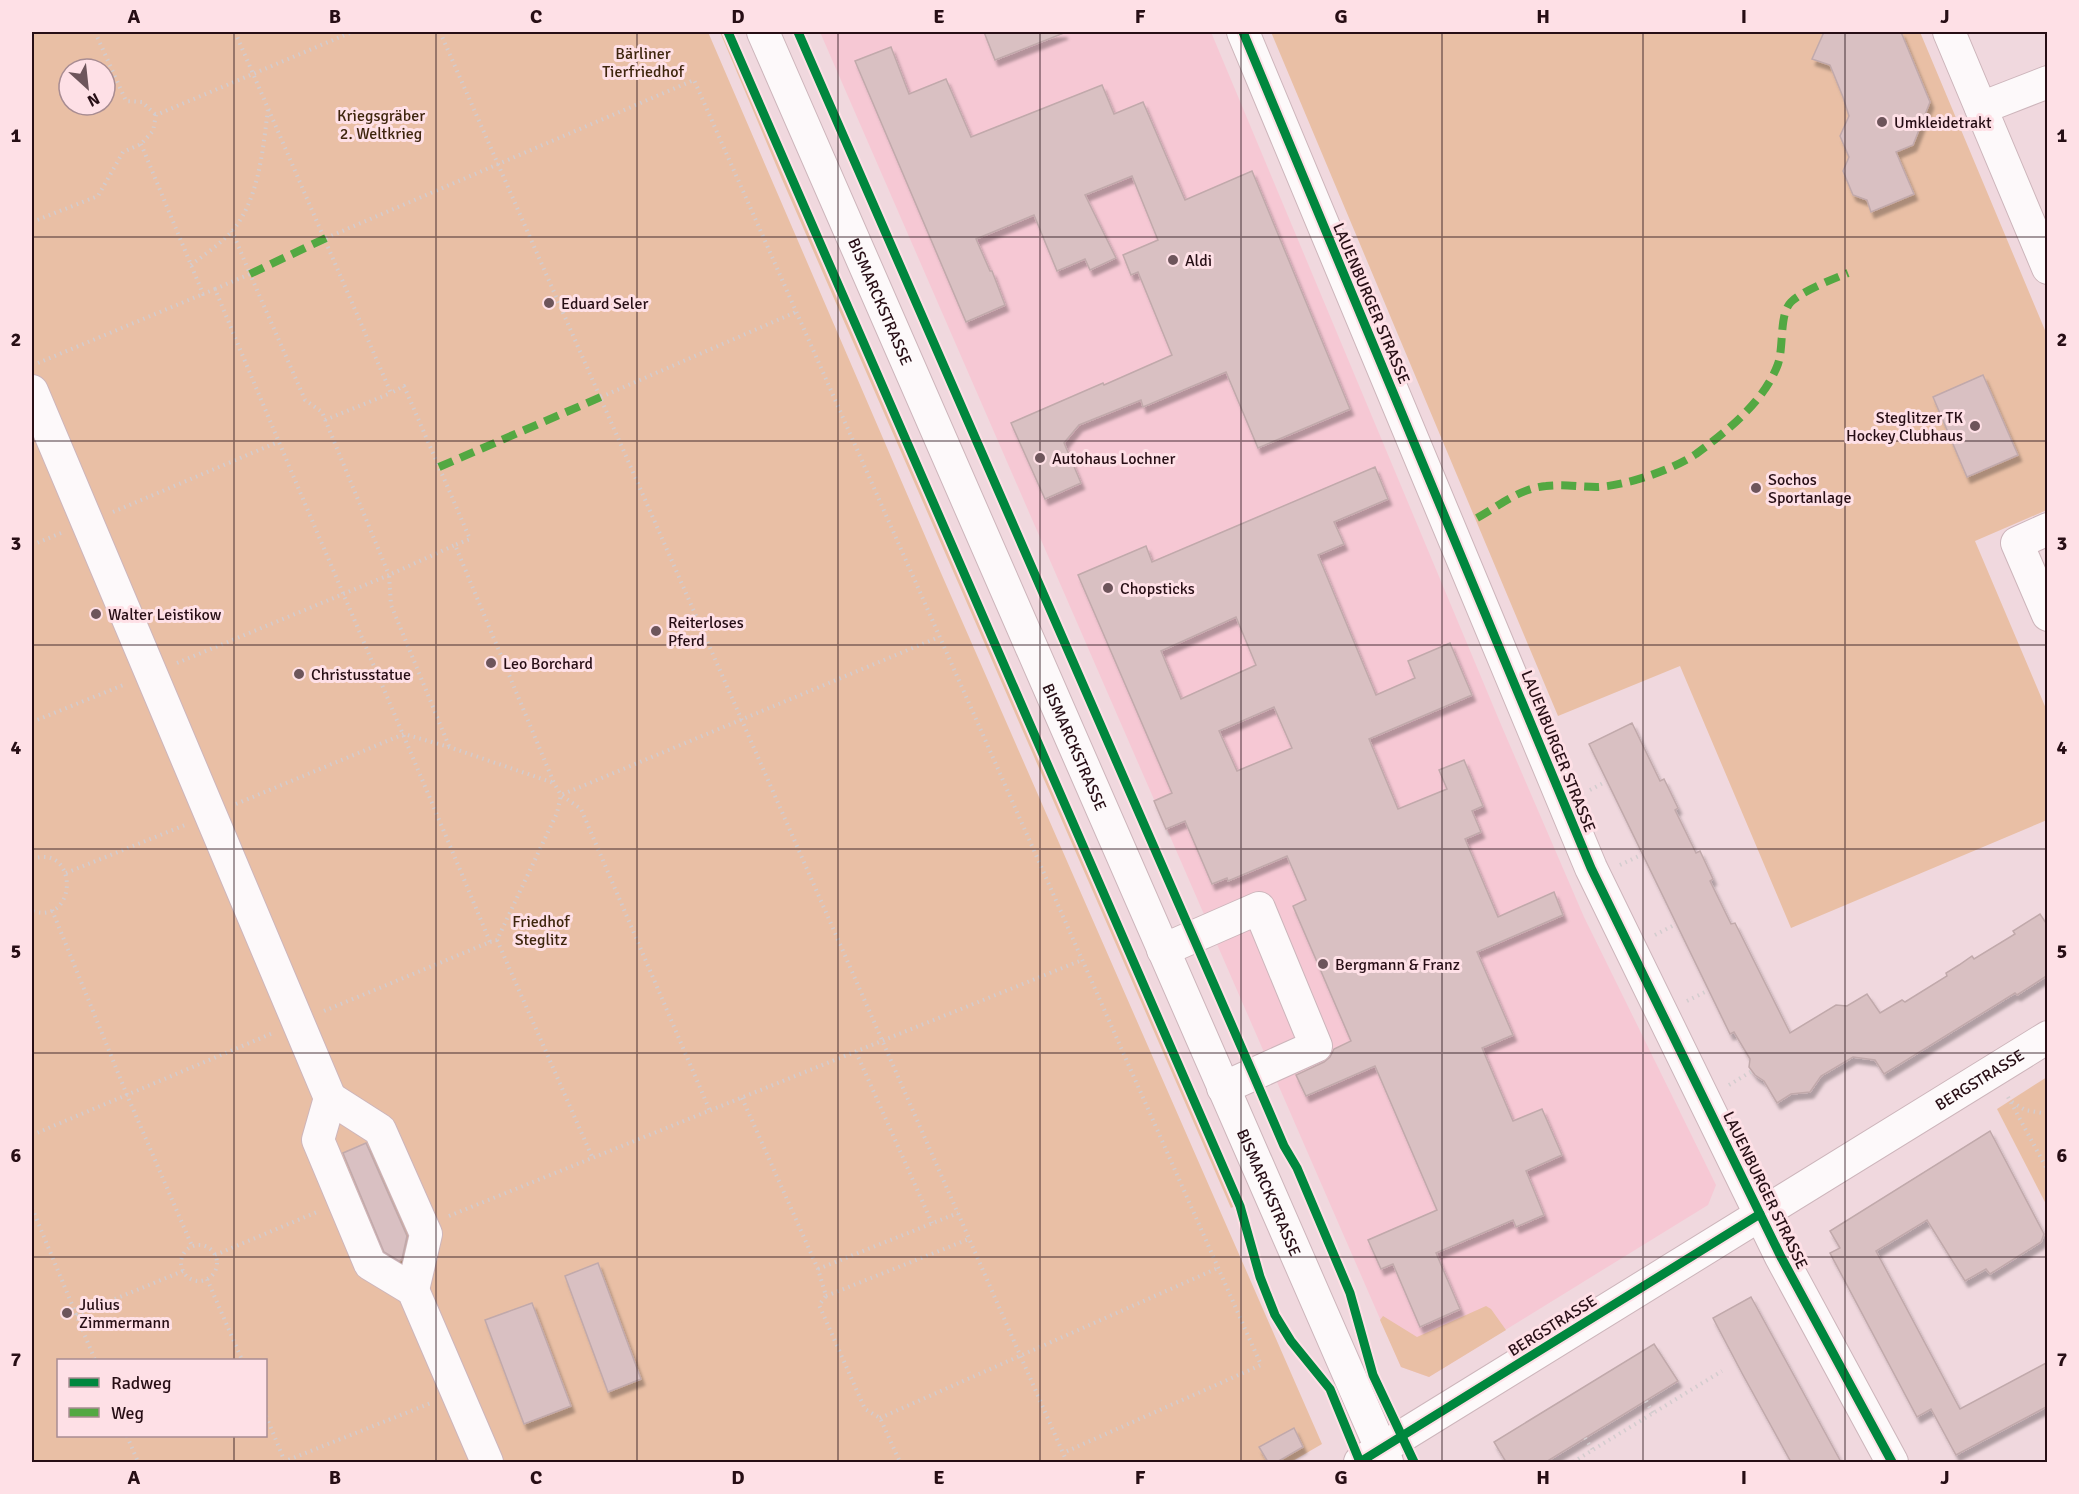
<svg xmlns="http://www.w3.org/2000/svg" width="2079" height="1494" viewBox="0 0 2079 1494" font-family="Signika,sans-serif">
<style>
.built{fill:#f6c8d4}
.green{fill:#e9bfa5;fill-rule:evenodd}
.building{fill:#d9c0c2;stroke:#c1a9ab;stroke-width:1.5;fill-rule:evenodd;filter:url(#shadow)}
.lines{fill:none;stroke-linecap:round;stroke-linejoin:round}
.minor-casing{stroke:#cdb5bb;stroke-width:34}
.path{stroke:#d3ccce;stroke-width:4;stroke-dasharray:1.5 4.5;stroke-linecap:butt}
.minor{stroke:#fdf9fa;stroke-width:32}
.quiet{stroke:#53a842;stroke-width:8;stroke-dasharray:15 8;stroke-linecap:butt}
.cycleway-casing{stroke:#fee0e6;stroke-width:13}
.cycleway{stroke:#00873e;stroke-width:9}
.grid{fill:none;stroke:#270e15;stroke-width:1.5;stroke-opacity:0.55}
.poi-dot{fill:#6d555b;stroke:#fee0e6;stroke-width:2}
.labels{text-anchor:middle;stroke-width:6;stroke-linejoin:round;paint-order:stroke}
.park-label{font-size:16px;fill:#3e250d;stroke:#fee0e6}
.poi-label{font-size:16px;fill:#270e15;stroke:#fee0e6;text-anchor:start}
.street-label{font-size:16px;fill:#270e15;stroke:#fee0e6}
.neatline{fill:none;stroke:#270e15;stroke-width:2}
.grid-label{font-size:20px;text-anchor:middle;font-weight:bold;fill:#270e15}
</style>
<defs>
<filter id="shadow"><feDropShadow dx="3.5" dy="6" stdDeviation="1.5" flood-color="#0004"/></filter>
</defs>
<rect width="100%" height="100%" fill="#f0d8de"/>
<polygon class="built" points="820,32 1211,32 1502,727 1584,917 1716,1185 1708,1205 1429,1377 1401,1367"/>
<g class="green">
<path d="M32 32H708L941 573 1322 1444 1291 1462H32ZM69 69H105V105H69ZM58 1360H266V1436H58Z"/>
<polygon points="720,32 725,32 786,175 1237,1205 1231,1208 781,177"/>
<polygon points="1271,32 1920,32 2047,335 2047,510 1975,541 2047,711 2047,820 1791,928 1680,666 1558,716"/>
<polygon points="2047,1077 2047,1206 1997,1109"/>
<polygon points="1486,1306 1491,1309 1506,1330 1429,1377 1401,1367 1380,1320 1383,1316 1417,1337"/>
</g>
<g class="building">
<polygon points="984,32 1063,32 1064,33 995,60"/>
<polygon points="1824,32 1901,32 1930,102 1913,145 1896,152 1914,194 1871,212 1867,200 1853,195 1843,171 1849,157 1840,136 1849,116 1843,97 1830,65 1812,59"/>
<polygon points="891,47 909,94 946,79 971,137 1102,85 1114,114 1143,102 1185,200 1252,171 1350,409 1258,448 1226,372 1143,407 1141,400 1079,425 1064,443 1081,483 1045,499 1011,423 1103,383 1104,385 1172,355 1138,272 1131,275 1123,255 1158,240 1132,176 1085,195 1116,258 1090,270 1085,259 1057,271 1034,215 976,239 990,271 992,271 1005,305 966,322 855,61"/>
<polygon points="1983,375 2018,455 1967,477 1933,397"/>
<path d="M1375 467 1388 499 1334 522 1344 544 1318 555 1376 695 1415 678 1408 661 1450 643 1472 695 1369 739 1398 809 1447 789 1439 770 1464 760 1483 806 1472 811 1481 832 1465 839 1498 917 1554 892 1563 915 1477 952 1513 1035 1482 1048 1513 1121 1542 1109 1562 1155 1526 1171 1544 1215 1516 1227 1513 1220 1436 1253 1460 1309 1420 1327 1393 1264 1381 1269 1368 1240 1437 1210 1375 1066 1306 1096 1296 1075 1324 1062 1330 1057 1334 1049 1351 1041 1293 906 1306 900 1287 856 1228 881 1227 878 1212 884 1185 821 1166 829 1154 801 1172 793 1078 575 1146 546 1152 562ZM1236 617 1256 665 1181 699 1161 651ZM1274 707 1292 748 1237 771 1219 731Z"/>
<polygon points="1632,723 1660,781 1664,779 1678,808 1675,810 1696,853 1700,851 1713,879 1710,881 1731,924 1735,923 1790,1033 1836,1005 1847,1006 1867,994 1880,1013 1902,1000 1905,1002 1947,976 1946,973 1959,965 1972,956 1974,959 2015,934 2013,931 2040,914 2048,926 2048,975 2017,995 2015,993 1884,1074 1875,1060 1853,1057 1821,1076 1810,1092 1791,1094 1777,1103 1764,1081 1755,1075 1749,1067 1750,1059 1734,1032 1730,1034 1589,744"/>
<polygon points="1990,1131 2044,1234 2041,1242 1990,1274 1986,1269 1965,1281 1927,1220 1876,1251 1960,1409 2048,1362 2048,1406 1956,1455 1931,1409 1917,1417 1830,1253 1840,1248 1830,1231"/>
<polygon points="366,1143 407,1236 402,1259 399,1261 384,1252 343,1153"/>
<polygon points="598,1263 641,1379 608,1392 565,1276"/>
<polygon points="1751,1297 1792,1372 1841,1462 1791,1462 1743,1375 1713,1318"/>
<polygon points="532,1303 571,1406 524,1424 485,1320"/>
<polygon points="1654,1344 1678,1381 1546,1462 1506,1462 1494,1442"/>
<polygon points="1294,1428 1303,1447 1277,1462 1268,1462 1259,1447"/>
</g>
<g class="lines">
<g class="minor-casing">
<g id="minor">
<path id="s1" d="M763 32 1387 1462"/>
<polyline points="1243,32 1591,868 1781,1257 1892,1462"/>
<polyline points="1949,32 2048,268"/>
<polyline points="1981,108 2048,82"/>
<polyline points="32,391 330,1098 318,1140 370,1264 413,1290 487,1462"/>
<polyline points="2048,529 2017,543 2048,615"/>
<polyline points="1163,950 1259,908 1316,1046 1223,1088"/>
<polyline points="330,1098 380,1130 426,1234 413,1290"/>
<path id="s2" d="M1360 1462 2048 1037"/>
</g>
</g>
<g class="path">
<polyline points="95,32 126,101 142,102 156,115"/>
<polyline points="235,32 391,393 404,386 470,539 455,545 554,783 561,795 581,809 710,1111"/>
<polyline points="440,32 1067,1462"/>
<path d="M141 144 203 294 215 289C305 507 400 724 490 942L324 1011"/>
<polyline points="32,222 98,196 123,152 141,144 153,131 156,115 352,32"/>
<polyline points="326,238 694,80 1261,1365 1063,1453"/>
<path d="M191 265C205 254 222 243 234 229 259 197 263 149 268 109"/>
<polyline points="215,289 250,274 232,231"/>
<polyline points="38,363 203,294"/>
<polyline points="601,397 796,312"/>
<polyline points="325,420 391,393"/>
<polyline points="113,512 278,442"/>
<polyline points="32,545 61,533"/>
<polyline points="177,663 389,575 322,412 305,400 250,274"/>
<polyline points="32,722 126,684"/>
<polyline points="449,746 391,605 389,575 455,545"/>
<polyline points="1590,790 1605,782"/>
<polyline points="236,804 404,734 449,747 554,783"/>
<path d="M32 859C79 843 78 926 32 911"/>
<polyline points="1620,865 1641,855"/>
<polyline points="66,873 185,825"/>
<polyline points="52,910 127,1095 192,1246"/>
<polyline points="1655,935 1676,924"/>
<polyline points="497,940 593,1159"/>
<polyline points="490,942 497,940 557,813 561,795 939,637"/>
<polyline points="1687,1001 1707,991"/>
<polyline points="856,1052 932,1223"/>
<polyline points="1729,1085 1752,1071"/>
<polyline points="2008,1097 2048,1171"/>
<polyline points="742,1098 818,1269 826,1296 819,1305 865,1409 880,1418 900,1462"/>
<polyline points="2012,1102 2025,1110 2048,1114"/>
<polyline points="32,1135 273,1033"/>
<polyline points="32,1208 95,1360"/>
<polyline points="449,1216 1082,960"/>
<circle cx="199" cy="1263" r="18"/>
<polyline points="215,1255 317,1212"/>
<polyline points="818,1269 958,1213"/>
<polyline points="207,1279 242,1360"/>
<polyline points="826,1296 969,1239"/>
<polyline points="76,1315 183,1271"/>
<polyline points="1646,1401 1653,1413"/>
<polyline points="266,1416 285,1462"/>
<polyline points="880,1418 1218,1268"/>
<polyline points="127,1436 138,1462"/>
<polyline points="1585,1438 1593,1450"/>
<polyline points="283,1462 431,1403"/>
<polyline points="1573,1462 1722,1371"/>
</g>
<use href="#minor" class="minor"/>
<g class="quiet">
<polyline points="250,274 326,238"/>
<polyline points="439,467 601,397"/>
<path d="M1477 518C1499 506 1520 488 1546 486 1563 484 1580 487 1597 487 1625 486 1672 470 1696 454 1727 431 1764 402 1778 364 1784 346 1779 314 1791 302 1802 291 1833 279 1848 273"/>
</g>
<g class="cycleway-casing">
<g id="cycleway">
<polyline points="728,32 1240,1206 1260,1277 1275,1315 1291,1341 1330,1389 1360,1462"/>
<polyline points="798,32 1253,1074 1284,1146 1297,1168 1350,1293 1373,1375 1414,1462"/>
<polyline points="1243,32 1591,868 1781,1257 1892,1462"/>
<polyline points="1360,1462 1760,1214"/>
</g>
</g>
<use href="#cycleway" class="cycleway"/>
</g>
<path class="grid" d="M234 32V1360M436 32V1462M637 32V1462M838 32V1462M1040 32V1462M1241 32V1462M1442 32V1462M1643 32V1462M1845 32V1462M32 237H2048M32 441H2048M32 645H2048M32 849H2048M32 1053H2048M32 1257H2048M234 1436V1462"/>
<g class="poi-dot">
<circle cx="1882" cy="122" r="6"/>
<circle cx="1173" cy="260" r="6"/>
<circle cx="549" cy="303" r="6"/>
<circle cx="1975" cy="426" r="6"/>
<circle cx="1040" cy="458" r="6"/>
<circle cx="1756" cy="488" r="6"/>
<circle cx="1108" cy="588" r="6"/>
<circle cx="96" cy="614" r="6"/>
<circle cx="656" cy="631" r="6"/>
<circle cx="491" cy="663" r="6"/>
<circle cx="299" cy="674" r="6"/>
<circle cx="1323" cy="964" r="6"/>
<circle cx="67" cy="1313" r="6"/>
</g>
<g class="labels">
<g class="park-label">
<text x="643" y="59">Bärliner<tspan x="643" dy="18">Tierfriedhof</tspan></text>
<text x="381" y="121">Kriegsgräber<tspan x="381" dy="18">2. Weltkrieg</tspan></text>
<text x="541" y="927">Friedhof<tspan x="541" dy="18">Steglitz</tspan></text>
</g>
<g class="poi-label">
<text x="1894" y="128">Umkleidetrakt</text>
<text x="1185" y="266">Aldi</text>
<text x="561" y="309">Eduard Seler</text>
<text x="1963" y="423" text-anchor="end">Steglitzer TK<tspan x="1963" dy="18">Hockey Clubhaus</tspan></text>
<text x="1052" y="464">Autohaus Lochner</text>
<text x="1768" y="485">Sochos<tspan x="1768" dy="18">Sportanlage</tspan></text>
<text x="1120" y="594">Chopsticks</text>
<text x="108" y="620">Walter Leistikow</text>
<text x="668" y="628">Reiterloses<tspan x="668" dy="18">Pferd</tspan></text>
<text x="503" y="669">Leo Borchard</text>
<text x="311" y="680">Christusstatue</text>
<text x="1335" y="970">Bergmann &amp; Franz</text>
<text x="79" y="1310">Julius<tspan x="79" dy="18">Zimmermann</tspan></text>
</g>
<g class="street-label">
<text dy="6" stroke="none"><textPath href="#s1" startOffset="294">BISMARCKSTRASSE</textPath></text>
<text transform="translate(1372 303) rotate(67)" y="6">LAUENBURGER STRASSE</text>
<text dy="6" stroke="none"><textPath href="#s1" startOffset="780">BISMARCKSTRASSE</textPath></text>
<text transform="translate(1559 751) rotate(68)" y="6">LAUENBURGER STRASSE</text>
<text dy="6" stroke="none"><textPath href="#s2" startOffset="728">BERGSTRASSE</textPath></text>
<text transform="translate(1766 1190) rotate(64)" y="6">LAUENBURGER STRASSE</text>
<text dy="6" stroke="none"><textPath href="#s1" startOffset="1266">BISMARCKSTRASSE</textPath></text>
<text transform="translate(1552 1325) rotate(-32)" y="6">BERGSTRASSE</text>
</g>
</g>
<rect width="2079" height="1494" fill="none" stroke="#fee0e6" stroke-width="66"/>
<rect x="57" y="1359" width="210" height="78" fill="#fee0e6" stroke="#a88c92" stroke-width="1.5"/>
<rect x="69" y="1378" width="30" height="9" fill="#00873e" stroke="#a88c92" stroke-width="1.5"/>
<text x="111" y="1389" font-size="18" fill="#270e15">Radweg</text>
<rect x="69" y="1408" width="30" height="9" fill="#53a842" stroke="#a88c92" stroke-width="1.5"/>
<text x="111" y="1419" font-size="18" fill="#270e15">Weg</text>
<g transform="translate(87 87) rotate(153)"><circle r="28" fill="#fee0e6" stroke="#a88c92" stroke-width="1.5"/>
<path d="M0-4.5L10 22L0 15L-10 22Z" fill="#6d555b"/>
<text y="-9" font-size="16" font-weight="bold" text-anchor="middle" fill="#270e15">N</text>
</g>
<rect x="33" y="33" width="2013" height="1428" class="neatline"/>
<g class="grid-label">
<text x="134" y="23">A</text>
<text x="335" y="23">B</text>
<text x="536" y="23">C</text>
<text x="738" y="23">D</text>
<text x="939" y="23">E</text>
<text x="1140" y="23">F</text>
<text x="1341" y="23">G</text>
<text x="1543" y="23">H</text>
<text x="1744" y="23">I</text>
<text x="1945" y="23">J</text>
<text x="16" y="142">1</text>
<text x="2062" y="142">1</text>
<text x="16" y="346">2</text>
<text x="2062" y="346">2</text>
<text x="16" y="550">3</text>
<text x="2062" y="550">3</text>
<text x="16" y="754">4</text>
<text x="2062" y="754">4</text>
<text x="16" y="958">5</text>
<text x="2062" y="958">5</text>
<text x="16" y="1162">6</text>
<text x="2062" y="1162">6</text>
<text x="16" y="1366">7</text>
<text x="2062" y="1366">7</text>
<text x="134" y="1484">A</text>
<text x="335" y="1484">B</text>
<text x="536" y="1484">C</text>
<text x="738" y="1484">D</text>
<text x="939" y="1484">E</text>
<text x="1140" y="1484">F</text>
<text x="1341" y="1484">G</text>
<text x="1543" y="1484">H</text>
<text x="1744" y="1484">I</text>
<text x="1945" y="1484">J</text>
</g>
</svg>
